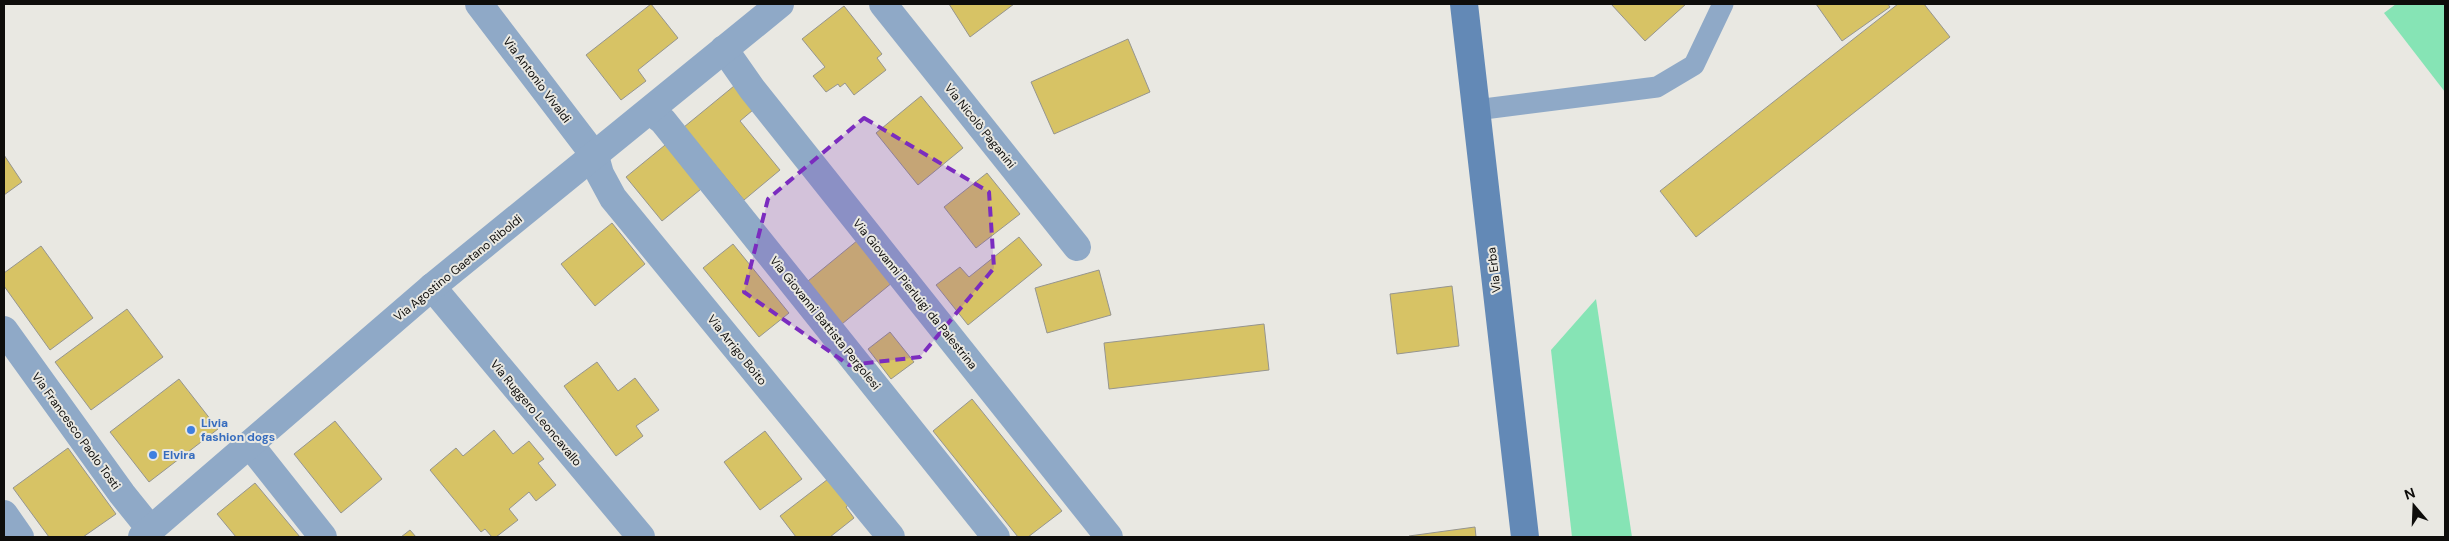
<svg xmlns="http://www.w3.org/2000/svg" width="2449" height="541" viewBox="0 0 2449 541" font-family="'DM Sans',sans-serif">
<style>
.green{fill:#86e4b5}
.building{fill:#d7c365;stroke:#96958f}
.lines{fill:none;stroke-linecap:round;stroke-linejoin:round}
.service{stroke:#8fa9c7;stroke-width:21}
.minor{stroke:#8fa9c7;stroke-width:28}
.secondary{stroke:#6389b6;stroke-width:28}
.marked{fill:#7b2cbf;fill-opacity:0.2;stroke:#7b2cbf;stroke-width:4;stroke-dasharray:10 6;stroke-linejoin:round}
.shop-dot{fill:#3f7fe0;stroke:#e9e8e2;stroke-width:2}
.labels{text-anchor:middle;stroke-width:4;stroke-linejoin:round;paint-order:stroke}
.street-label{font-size:12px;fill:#0e0d0b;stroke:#e9e8e2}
.shop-label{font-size:12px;font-weight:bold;fill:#366cbe;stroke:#e9e8e2;text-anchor:start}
</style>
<rect width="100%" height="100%" fill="#e9e8e2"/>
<g class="green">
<polygon points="2396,4 2445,4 2445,92 2384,13"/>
<polygon points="1596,299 1632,537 1572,537 1551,350"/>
</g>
<g class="building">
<polygon points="651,4 678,38 638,70 646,81 621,100 586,55"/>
<polygon points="949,4 1014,4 970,37"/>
<polygon points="1611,4 1686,4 1645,41"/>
<polygon points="1816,4 1888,4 1890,7 1842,41"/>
<polygon points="1898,4 1924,4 1950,37 1696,237 1660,191"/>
<polygon points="844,6 882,54 877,58 886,70 854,95 845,83 840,87 838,84 826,92 813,76 825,67 802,39"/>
<polygon points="1128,39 1150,92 1054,134 1031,82"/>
<polygon points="734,86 753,110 740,121 780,170 744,200 684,127"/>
<polygon points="921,96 963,148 918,185 876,133"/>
<polygon points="670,141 706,185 662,221 626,177"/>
<polygon points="4,155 22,182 4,195"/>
<polygon points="987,173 1020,214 976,248 944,207"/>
<polygon points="612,223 645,264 595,306 561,264"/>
<polygon points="1019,237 1042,265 968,325 936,285 960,267 969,277"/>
<polygon points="858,240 893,282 842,324 808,281"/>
<polygon points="733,244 789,313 759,337 703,268"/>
<polygon points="41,246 93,318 50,350 4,286 4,273"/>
<polygon points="1099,270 1111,315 1047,333 1035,288"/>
<polygon points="1452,286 1459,346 1397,354 1390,294"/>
<polygon points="127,309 163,357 91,410 55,362"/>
<polygon points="1264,324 1269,370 1109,389 1104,343"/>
<polygon points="890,332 914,362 891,379 868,349"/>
<polygon points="597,362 618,391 635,378 659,410 636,426 643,436 616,456 564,386"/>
<polygon points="179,379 218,429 149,482 110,432"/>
<polygon points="972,399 1062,511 1028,537 1018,537 933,431"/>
<polygon points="335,421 382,479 341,513 294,454"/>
<polygon points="494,430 513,454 529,441 544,459 538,463 556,485 536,501 529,492 509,509 518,520 496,537 492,537 485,529 481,532 430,470 456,448 463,456"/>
<polygon points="765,431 802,479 760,510 724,462"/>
<polygon points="68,448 116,514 83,537 49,537 13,488"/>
<polygon points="832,476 852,502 846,507 854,518 830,537 796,537 780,516"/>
<polygon points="255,483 300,537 236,537 217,514"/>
<polygon points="1475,527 1476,537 1410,537 1409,536"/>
<polygon points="410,530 416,537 401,537"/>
</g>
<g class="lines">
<polyline class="service" points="1476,110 1657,87 1694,65 1723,4"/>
<g class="minor">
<polyline points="479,4 595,156 600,174 613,198 891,537"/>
<polyline points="883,4 1077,247"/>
<polyline points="724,49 752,89 1109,537"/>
<polyline points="650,111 663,121 996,537"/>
<polyline points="432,287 641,537"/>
<polyline points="4,330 122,494 151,530"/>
<polyline points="250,445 323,537"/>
<polyline points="4,514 20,537"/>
<polyline points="142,537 432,287 780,4"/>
</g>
<polyline class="secondary" points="1464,4 1525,537"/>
</g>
<path class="marked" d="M864 118 989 192 994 268 920 357 849 365 744 292 768 199Z"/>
<g class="shop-dot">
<circle cx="191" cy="430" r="5"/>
<circle cx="153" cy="455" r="5"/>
</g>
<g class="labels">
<g class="street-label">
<text transform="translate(537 80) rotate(53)" y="4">Via Antonio Vivaldi</text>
<text transform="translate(980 126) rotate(51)" y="4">Via Nicolò Paganini</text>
<text transform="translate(458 268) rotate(-39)" y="4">Via Agostino Gaetano Riboldi</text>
<text transform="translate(1494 270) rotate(-97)" y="4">Via Erba</text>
<text transform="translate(915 294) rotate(51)" y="4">Via Giovanni Pierluigi da Palestrina</text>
<text transform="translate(825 323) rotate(51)" y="4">Via Giovanni Battista Pergolesi</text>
<text transform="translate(737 350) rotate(51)" y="4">Via Arrigo Boito</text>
<text transform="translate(536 413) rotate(50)" y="4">Via Ruggero Leoncavallo</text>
<text transform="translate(76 431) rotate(54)" y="4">Via Francesco Paolo Tosti</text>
</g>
<g class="shop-label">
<text x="201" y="427">Livia<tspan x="201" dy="14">fashion dogs</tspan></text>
<text x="163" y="459">Elvira</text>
</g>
</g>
<rect width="2449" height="541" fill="none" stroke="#0e0d0b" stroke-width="10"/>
<g transform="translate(2414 506) rotate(341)" stroke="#e9e8e2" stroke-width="4" paint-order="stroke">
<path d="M0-4L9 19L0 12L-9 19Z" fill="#0e0d0b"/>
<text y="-8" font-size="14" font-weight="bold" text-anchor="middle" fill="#0e0d0b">N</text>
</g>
</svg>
